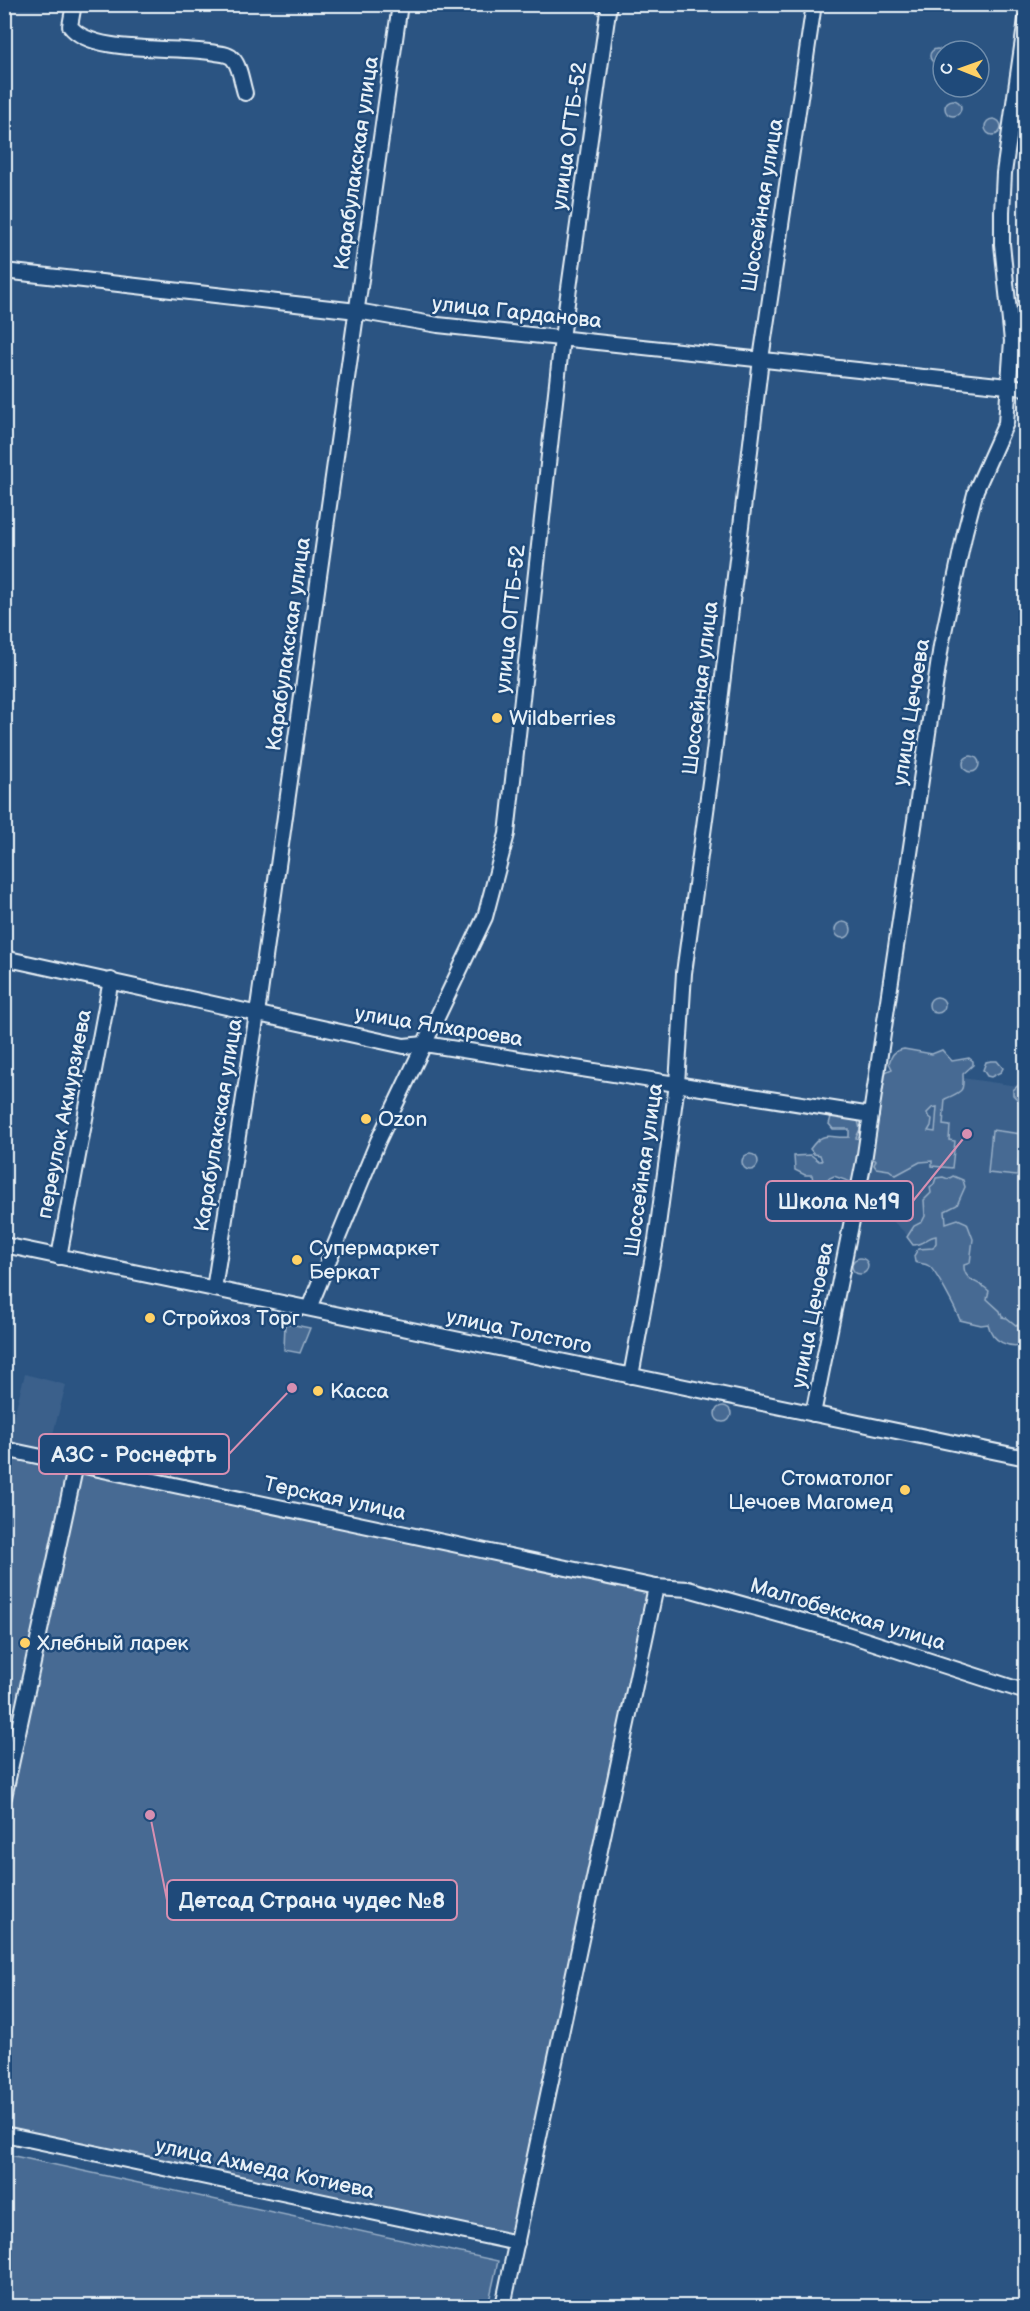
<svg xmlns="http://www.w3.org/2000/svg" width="1030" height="2311" viewBox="0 0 1030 2311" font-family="'Balsamiq Sans',sans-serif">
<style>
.built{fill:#3a608b}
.green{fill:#476b93;stroke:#98aec6;stroke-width:1.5;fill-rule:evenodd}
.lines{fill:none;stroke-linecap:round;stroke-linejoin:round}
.minor-casing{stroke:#e8f1f8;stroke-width:18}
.minor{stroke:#1f4a7a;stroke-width:14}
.poi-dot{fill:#ffd166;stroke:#1f4a7a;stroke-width:2}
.labels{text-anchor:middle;stroke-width:5;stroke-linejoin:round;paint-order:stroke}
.street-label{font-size:21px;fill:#e8f1f8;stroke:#1f4a7a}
.poi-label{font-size:21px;fill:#e8f1f8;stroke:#1f4a7a;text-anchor:start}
.leader{fill:none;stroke:#d78fb1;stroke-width:2}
.callout-dot{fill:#d78fb1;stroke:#1f4a7a;stroke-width:2}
.callout{fill:#1f4a7a;stroke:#d78fb1;stroke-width:2}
.callout-label{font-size:22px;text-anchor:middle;font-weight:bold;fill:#e8f1f8}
</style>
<rect width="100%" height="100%" fill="#2b5482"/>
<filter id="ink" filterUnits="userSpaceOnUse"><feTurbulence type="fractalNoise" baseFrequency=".0167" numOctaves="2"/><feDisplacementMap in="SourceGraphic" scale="12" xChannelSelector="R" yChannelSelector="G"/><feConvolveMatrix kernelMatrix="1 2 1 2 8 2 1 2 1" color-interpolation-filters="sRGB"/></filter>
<g filter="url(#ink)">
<g class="built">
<polygon points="885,1067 1025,1087 1025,1333 1005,1330 866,1195"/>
<polygon points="25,1374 66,1385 49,1449 19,1443 17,1446 5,1442 8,1426 11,1426"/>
</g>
<g class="green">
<circle cx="937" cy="56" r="7"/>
<circle cx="953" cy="108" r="8"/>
<circle cx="993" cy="127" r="8"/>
<circle cx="971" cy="764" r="8"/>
<circle cx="843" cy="930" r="8"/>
<circle cx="937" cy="1005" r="8"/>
<path d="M904 1049 932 1054 942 1050 952 1061 969 1058 973 1061V1065L963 1074C964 1093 962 1091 945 1099L943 1125 950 1126 949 1140 955 1141 952 1168 932 1166V1161L920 1162 896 1175 889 1170 876 1168 874 1165 876 1160 870 1159 857 1180 853 1183 834 1176 819 1183 813 1181 812 1175H805L795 1170 794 1156 811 1155 819 1161H822L820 1155 814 1154 810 1149C824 1129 830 1139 849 1137V1129H833L829 1124 831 1117 834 1115 857 1116 860 1129 856 1138 860 1139 883 1073 892 1069 889 1063C892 1054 894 1051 904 1049ZM937 1107 935 1132 928 1131 931 1126 932 1119 928 1116 927 1113 932 1108Z"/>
<polygon points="991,1061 997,1061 1003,1068 1001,1072 991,1077 987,1076 983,1070 986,1062"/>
<polygon points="1021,1083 1025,1083 1025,1100 1020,1102 1013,1095 1013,1090"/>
<polygon points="992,1130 1021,1134 1017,1176 988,1173"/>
<circle cx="750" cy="1162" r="8"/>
<path d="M953 1176 963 1180 965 1187 957 1205 945 1211 946 1223 958 1219 967 1223 973 1239 970 1263 964 1265C963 1281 979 1281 989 1291L987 1299 1000 1311 1002 1317 1007 1318 1017 1326 1025 1321V1344C1009 1349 992 1342 988 1324L981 1325 960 1320C956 1310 936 1271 929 1266 925 1263 920 1264 915 1262L914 1256 918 1249 933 1248 936 1243V1236C927 1237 923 1245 913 1245L907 1237 914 1226 922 1222 925 1216 924 1200 931 1193 930 1187 934 1184 936 1178 943 1177 948 1179Z"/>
<circle cx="860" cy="1266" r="8"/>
<polygon points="285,1323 310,1328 300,1353 284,1350"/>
<circle cx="723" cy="1414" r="8"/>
<polygon points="5,1449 656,1587 517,2243 5,2134"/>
<polygon points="5,2154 498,2261 488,2306 5,2306"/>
</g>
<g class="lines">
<g class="minor-casing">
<g id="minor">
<path d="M74 4 70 26C92 56 180 45 216 53 222 54 229 54 233 59 240 66 242 84 245 93"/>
<polyline points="4,271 357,311 438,325 1026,388"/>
<polyline points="4,958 404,1046 425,1044 871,1115"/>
<polyline points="4,1245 1026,1458"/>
<polyline points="59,1257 111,980"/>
<polyline points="214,1289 257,1014 400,4"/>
<polyline points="309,1308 378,1141 485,917 507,834 562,338 609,4"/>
<polyline points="631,1376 656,1240 677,1084 684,973 713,760 761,359 814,4"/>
<polyline points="813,1414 864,1161 941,646 965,532 976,490 1006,423 1012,341 1002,244 1002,212 1004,173 1026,19"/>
<polyline points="4,1449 656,1587 688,1589 831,1629 1026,1692"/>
<polyline points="4,1797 76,1464"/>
<polyline points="4,2134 517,2243"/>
<polyline points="503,2306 656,1587"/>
</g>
</g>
<use href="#minor" class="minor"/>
</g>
</g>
<g class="poi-dot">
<circle cx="497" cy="718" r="6"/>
<circle cx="366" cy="1119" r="6"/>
<circle cx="297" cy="1260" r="6"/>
<circle cx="150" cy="1318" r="6"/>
<circle cx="318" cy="1391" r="6"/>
<circle cx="905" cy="1490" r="6"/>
<circle cx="25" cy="1643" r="6"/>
</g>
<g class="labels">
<g class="street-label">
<text transform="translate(569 136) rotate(-82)" y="7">улица ОГТБ-52</text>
<text transform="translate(356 163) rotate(-82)" y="7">Карабулакская улица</text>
<text transform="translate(762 205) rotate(-81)" y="7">Шоссейная улица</text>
<text transform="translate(517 312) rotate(6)" y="7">улица Гарданова</text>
<text transform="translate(510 619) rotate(-84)" y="7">улица ОГТБ-52</text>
<text transform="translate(288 644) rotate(-82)" y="7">Карабулакская улица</text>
<text transform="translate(700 688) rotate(-83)" y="7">Шоссейная улица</text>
<text transform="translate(911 712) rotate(-81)" y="7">улица Цечоева</text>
<text transform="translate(439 1026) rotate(9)" y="7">улица Ялхароева</text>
<text transform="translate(64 1114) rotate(-79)" y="7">переулок Акмурзиева</text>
<text transform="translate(218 1125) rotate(-81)" y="7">Карабулакская улица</text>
<text transform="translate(643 1170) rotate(-82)" y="7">Шоссейная улица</text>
<text transform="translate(812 1315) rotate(-79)" y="7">улица Цечоева</text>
<text transform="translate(519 1331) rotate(12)" y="7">улица Толстого</text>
<text transform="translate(335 1498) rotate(12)" y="7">Терская улица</text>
<text transform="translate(848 1614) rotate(17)" y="7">Малгобекская улица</text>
<text transform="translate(265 2168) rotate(12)" y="7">улица Ахмеда Котиева</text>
</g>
<g class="poi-label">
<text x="509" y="725">Wildberries</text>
<text x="378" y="1126">Ozon</text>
<text x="309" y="1255">Супермаркет<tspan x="309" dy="24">Беркат</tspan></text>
<text x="162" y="1325">Стройхоз Торг</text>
<text x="330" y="1398">Касса</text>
<text x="893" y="1485" text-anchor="end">Стоматолог<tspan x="893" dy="24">Цечоев Магомед</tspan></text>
<text x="37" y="1650">Хлебный ларек</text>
</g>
</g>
<path class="leader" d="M967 1134L913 1201M292 1388L229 1454M150 1815L167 1900"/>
<g class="callout-dot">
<circle cx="967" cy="1134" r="6"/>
<circle cx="292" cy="1388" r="6"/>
<circle cx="150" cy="1815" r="6"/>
</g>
<g class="callout">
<rect x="766" y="1181" width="147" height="40" rx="6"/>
<rect x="39" y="1434" width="190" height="40" rx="6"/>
<rect x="167" y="1880" width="290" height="40" rx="6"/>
</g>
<g class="callout-label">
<text x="839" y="1209">Школа №19</text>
<text x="134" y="1462">АЗС - Роснефть</text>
<text x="312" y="1908">Детсад Страна чудес №8</text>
</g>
<rect width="1030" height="2311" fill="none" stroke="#1f4a7a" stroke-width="24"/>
<rect x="12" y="12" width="1006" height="2287" fill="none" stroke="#e8f1f8" stroke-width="2" filter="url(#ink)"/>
<g transform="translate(961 69) rotate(271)"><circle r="28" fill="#1f4a7a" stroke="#6f8dac" stroke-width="1.5"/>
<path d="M0-4.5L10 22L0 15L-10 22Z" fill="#ffd166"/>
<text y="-9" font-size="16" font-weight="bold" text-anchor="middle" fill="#e8f1f8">С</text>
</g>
</svg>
